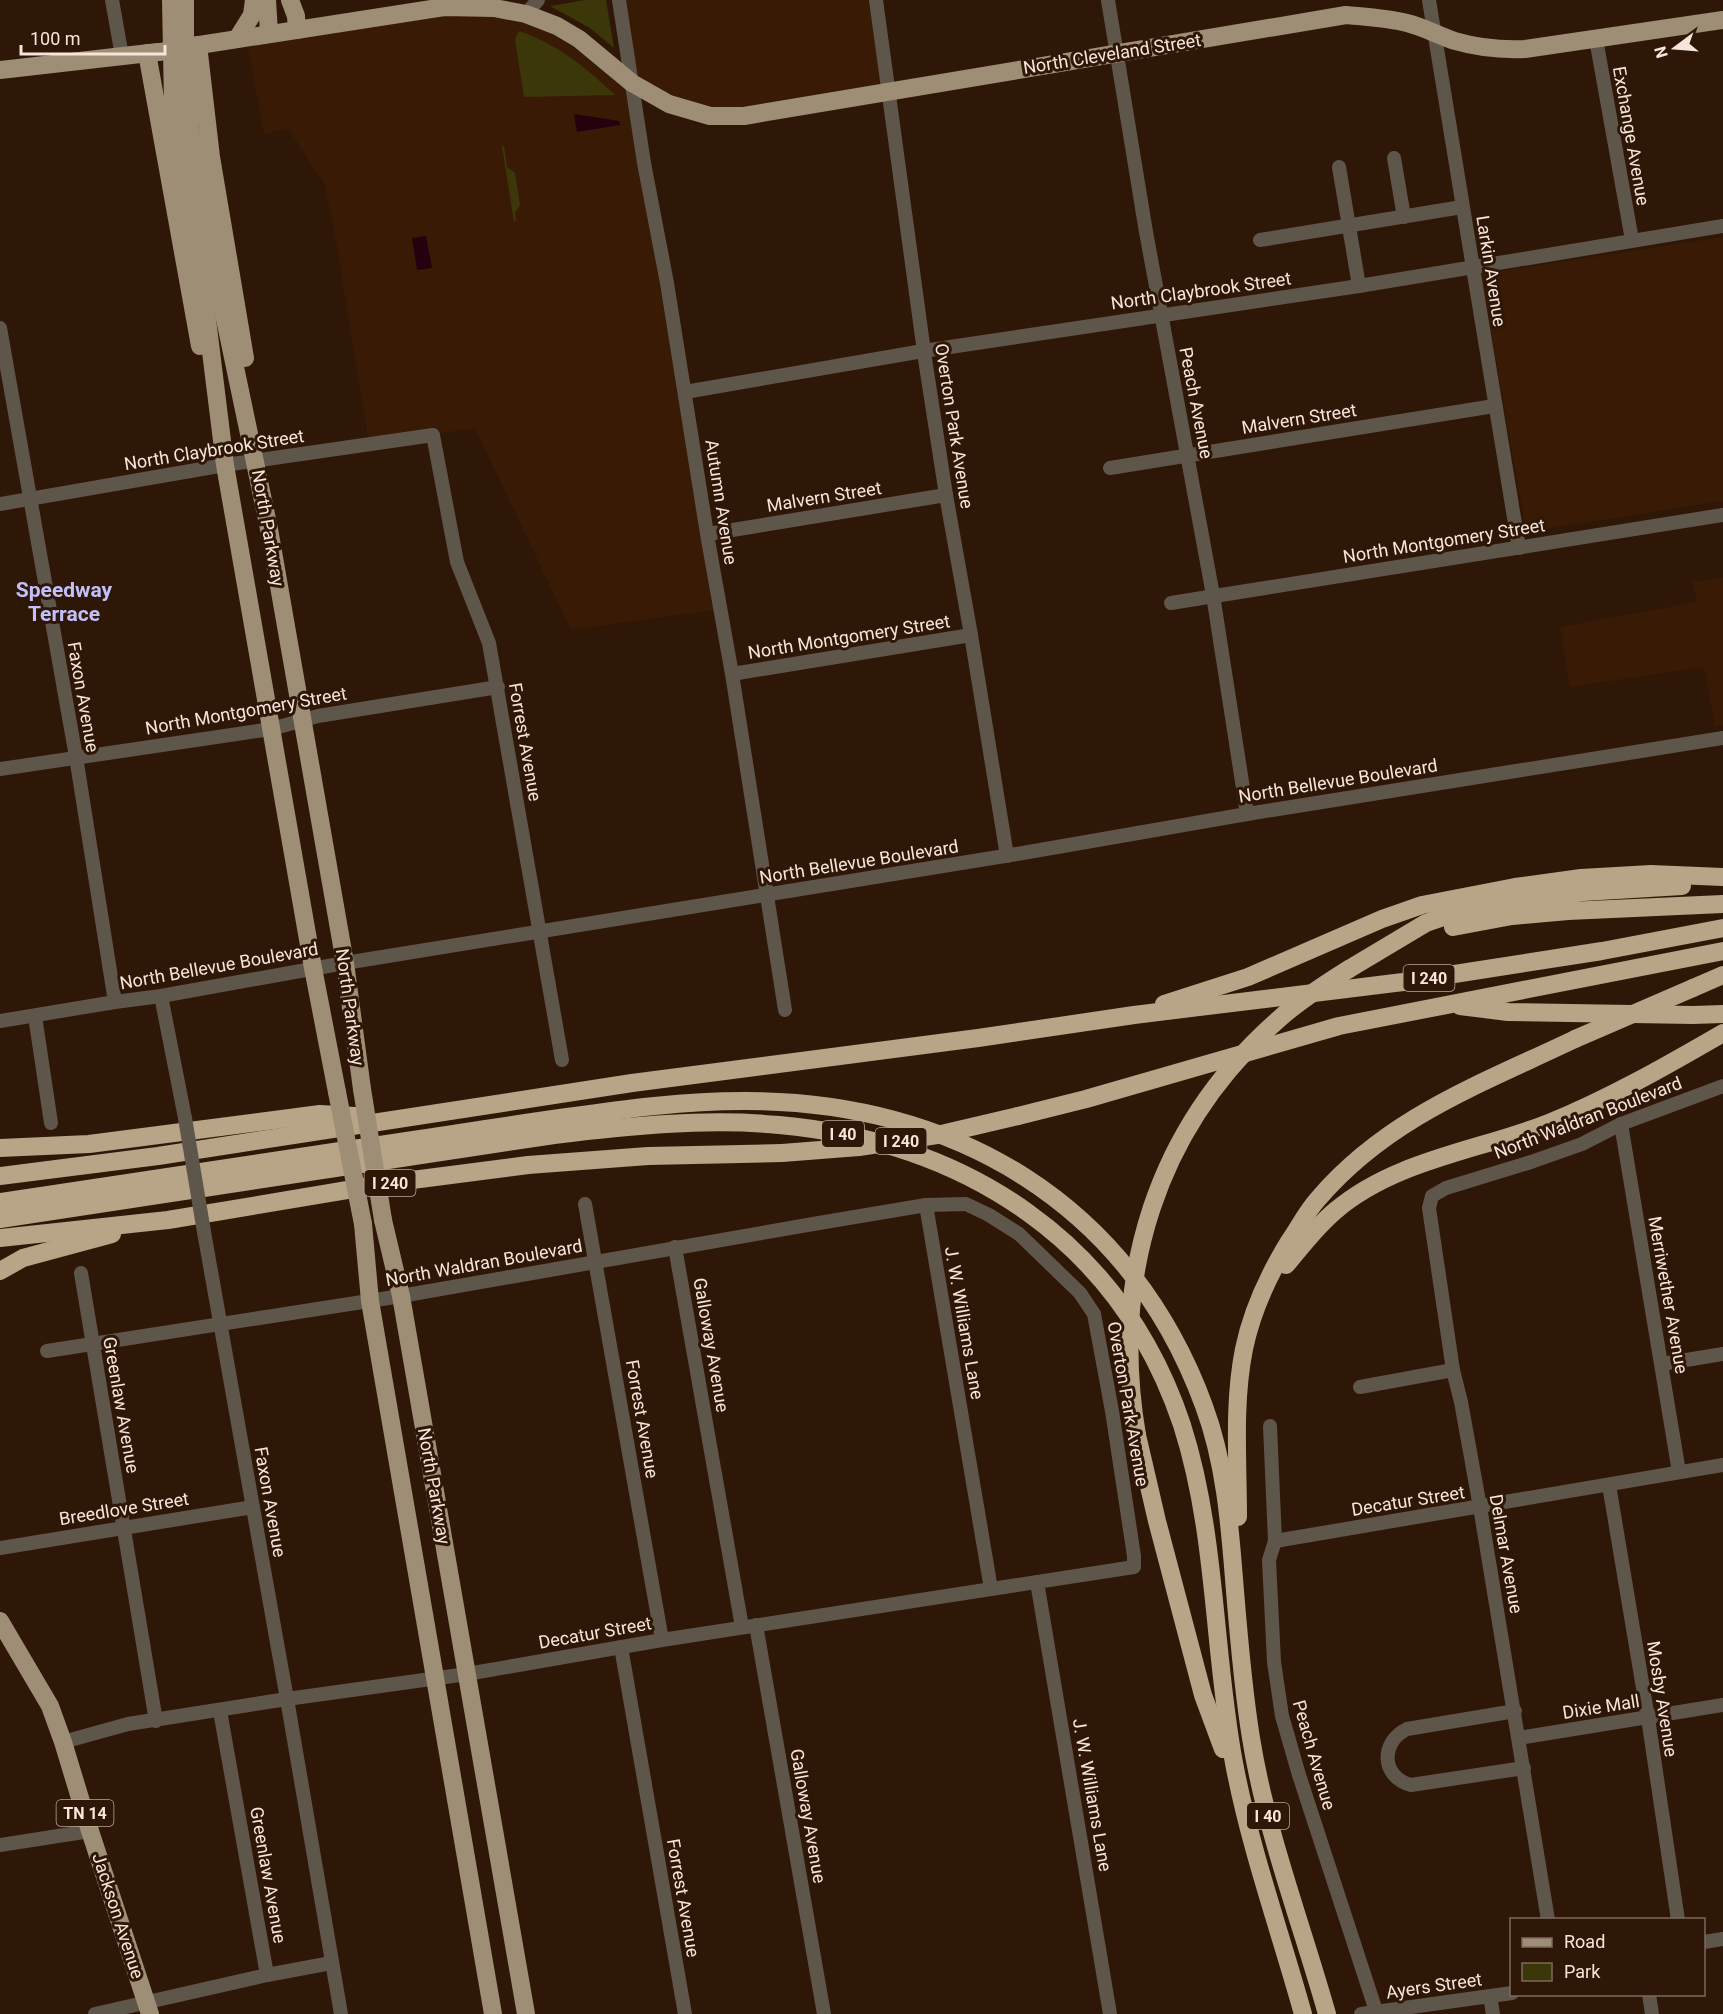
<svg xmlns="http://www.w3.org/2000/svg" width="1723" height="2014" viewBox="0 0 1723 2014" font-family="Roboto,sans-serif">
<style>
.built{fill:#381a05}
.green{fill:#3c3708}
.water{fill:#25000d}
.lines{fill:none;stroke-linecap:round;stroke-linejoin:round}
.minor{stroke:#5e564a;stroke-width:14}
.major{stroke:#9e8e75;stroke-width:18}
.highway{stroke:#b8a486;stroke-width:18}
.minor-bridge{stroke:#5e564a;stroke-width:14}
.major-bridge{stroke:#9e8e75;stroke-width:18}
.highway-bridge{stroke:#b8a486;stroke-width:18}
.labels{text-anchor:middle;stroke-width:6;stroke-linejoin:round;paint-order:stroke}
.shield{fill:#2f1707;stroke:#bba79b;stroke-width:1.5}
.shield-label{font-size:16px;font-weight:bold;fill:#f7e5db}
.street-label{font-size:18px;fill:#f7e5db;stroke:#2f1707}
.quarter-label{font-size:21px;font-weight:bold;fill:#c2c0f9;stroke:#2f1707}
</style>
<rect width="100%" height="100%" fill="#2f1707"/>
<g class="built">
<polygon points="619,0 876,0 888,91 711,116 633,83 721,609 571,630 475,428 369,444 335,235 325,185 288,128 264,134 246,38 444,7 526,14 631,82"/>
<polygon points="1723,237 1723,501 1526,532 1481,274"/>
<polygon points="1723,577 1723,725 1715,726 1704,667 1570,687 1560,627 1697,602 1693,582"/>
</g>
<g class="green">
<polygon points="585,0 606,0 614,48 590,28 550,6"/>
<path d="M519 31C558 44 586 68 615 95L524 97 515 39Z"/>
<polygon points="502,146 504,146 507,167 515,173 520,205 515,213 516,220 514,222"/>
</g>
<g class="water">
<polygon points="574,114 619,121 620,125 577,132"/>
<polygon points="426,236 432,268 417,270 412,238"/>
</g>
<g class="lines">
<g class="minor">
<polyline points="112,0 122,56"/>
<polyline points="619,0 644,163 667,283 708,540 732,674 785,1010"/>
<polyline points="876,0 925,359 946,495 971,635 1007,856"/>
<polyline points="1108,0 1146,232 1213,595 1247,814"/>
<polyline points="1429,0 1519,548"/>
<polyline points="526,14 538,0"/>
<polyline points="1596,39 1632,240"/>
<polyline points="1394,158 1404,217"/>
<polyline points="1339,167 1359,286"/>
<polyline points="1260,240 1462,207"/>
<polyline points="0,328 76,757 115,1002"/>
<polyline points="685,392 923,351 1359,286 1723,226"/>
<polyline points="1110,468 1494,406"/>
<polyline points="0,504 225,465 433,435 457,562 489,643 562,1060"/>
<polyline points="708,534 946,495"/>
<polyline points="1171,603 1723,515"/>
<polyline points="732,674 971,635"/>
<polyline points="0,769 271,729 318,716 498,687"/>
<polyline points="161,996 185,1118"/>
<polyline points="35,1016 51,1123"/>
<polyline points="0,1021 115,1002 161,996 345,963 1017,854 1247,814 1723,738"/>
<polyline points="1621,1124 1679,1472"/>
<polyline points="585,1204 662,1640"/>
<polyline points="926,1205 991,1589"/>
<polyline points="204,1232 287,1699 341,2014"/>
<polyline points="675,1247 742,1627"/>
<polyline points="81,1273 156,1721"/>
<polyline points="47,1351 401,1296 819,1223 926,1205 966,1204 989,1215 1019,1234 1080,1293 1094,1314 1112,1411 1134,1556 1134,1567 662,1640 467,1674 287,1699 128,1724 63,1742"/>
<polyline points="1662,1364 1723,1354"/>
<polyline points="1360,1387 1453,1370"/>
<polyline points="1270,1426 1275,1541 1269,1560 1274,1662 1282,1716 1299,1775 1377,2014"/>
<polyline points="1609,1485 1648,1718 1678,1920"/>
<polyline points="1275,1541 1723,1465"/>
<polyline points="0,1548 253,1507"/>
<polyline points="1037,1582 1110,2014"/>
<polyline points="756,1625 824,2014"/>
<polyline points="621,1647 685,2014"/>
<polyline points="220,1711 267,1975"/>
<path d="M1515 1711 1407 1729C1380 1742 1381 1777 1411 1785L1524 1768"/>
<polyline points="1519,1738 1723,1705"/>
<polyline points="0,1845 90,1831"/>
<polyline points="1548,1920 1480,1507 1461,1402 1453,1370 1429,1208 1432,1196 1446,1188 1531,1162 1582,1144 1621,1124 1723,1086"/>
<polyline points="1704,1942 1723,1939"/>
<polyline points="1649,1994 1652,2014"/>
<polyline points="1490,1996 1493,2014"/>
<polyline points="95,2014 267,1975 331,1963"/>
<polyline points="1361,2014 1512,1993"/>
</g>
<g class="major">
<polyline points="171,0 173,103 177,138 205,303 225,465 313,968 337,1092"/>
<polyline points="185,0 185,66 190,131 218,286 269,529 345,963 362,1089"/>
<polyline points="267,0 269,33"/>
<polyline points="290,0 296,16 297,30"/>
<polyline points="237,39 252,15 254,0"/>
<polyline points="198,45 211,157 245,358"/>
<path d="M193 46 444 7 494 8 526 14 557 26 579 39 632 83 669 104 710 116H744L1346 15C1367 17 1387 18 1407 23 1424 27 1439 36 1455 41 1479 48 1501 50 1525 49L1723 20"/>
<polyline points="147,53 200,346"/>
<polyline points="0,70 158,52"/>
<polyline points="383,1220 401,1296 526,2014"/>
<polyline points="363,1224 370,1301 493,2014"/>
<polyline points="0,1621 50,1706 63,1742 90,1831 150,2014"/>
</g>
<g class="highway">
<polyline points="1453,927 1512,916 1568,911 1723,904"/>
<polyline points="1349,969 1426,923 1455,913 1487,906 1583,892 1682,886"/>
<polyline points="1693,988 1723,975"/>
<polyline points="1164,1004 1248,977 1382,919 1422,905 1515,887 1581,878 1651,874 1723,877"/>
<polyline points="1460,1006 1508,1012 1693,1015 1723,1014"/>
<polyline points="1018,1116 1086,1099 1339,1026 1723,951"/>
<polyline points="0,1148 89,1144 320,1114 355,1116"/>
<polyline points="0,1176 158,1156 632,1083 978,1038 1134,1015 1403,982 1602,951 1723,928"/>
<path d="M0 1202C140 1181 280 1160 420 1139 469 1131 518 1124 567 1117 625 1109 684 1101 743 1101 955 1100 1130 1204 1204 1406 1226 1465 1230 1529 1235 1591 1239 1640 1243 1689 1251 1738 1266 1832 1301 1922 1327 2014"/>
<path d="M0 1219 554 1135C628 1126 704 1118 779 1125 967 1142 1121 1242 1182 1425 1217 1534 1213 1651 1234 1763 1250 1848 1280 1931 1303 2014"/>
<polyline points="0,1238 168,1220 389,1183 528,1165 648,1156 782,1153"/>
<path d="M1286 1265C1302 1246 1316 1227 1335 1211 1395 1160 1477 1151 1549 1123 1610 1098 1666 1066 1723 1033"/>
<polyline points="0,1271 23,1258 112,1234"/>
<polyline points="1137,1435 1157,1521 1203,1695 1223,1749"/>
<path d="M1238 1517C1238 1461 1233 1404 1244 1349 1252 1310 1269 1274 1290 1240 1299 1227 1307 1211 1318 1199 1388 1117 1481 1084 1575 1039"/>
</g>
<polyline class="minor-bridge" points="185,1118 204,1232"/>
<g class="major-bridge">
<polyline points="160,52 193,46"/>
<polyline points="362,1089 383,1220"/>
<polyline points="337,1092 363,1224"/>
</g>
<g class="highway-bridge">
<polyline points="1575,1039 1693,988"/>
<polyline points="782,1153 859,1147 937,1135 1018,1116"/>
<path d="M1137 1435C1110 1276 1156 1127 1279 1019 1300 1000 1325 984 1349 969"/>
</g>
</g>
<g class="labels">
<g class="shield">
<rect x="1403.5" y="965" width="51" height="26" rx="4.5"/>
<rect x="822" y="1121" width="42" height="26" rx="4.5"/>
<rect x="875.5" y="1128" width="51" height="26" rx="4.5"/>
<rect x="364.5" y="1170" width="51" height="26" rx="4.5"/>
<rect x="56.5" y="1800" width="57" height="26" rx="4.5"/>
<rect x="1247" y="1803" width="42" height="26" rx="4.5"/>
</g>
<g class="shield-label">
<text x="1429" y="984">I 240</text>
<text x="843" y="1140">I 40</text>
<text x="901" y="1147">I 240</text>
<text x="390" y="1189">I 240</text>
<text x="85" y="1819">TN 14</text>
<text x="1268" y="1822">I 40</text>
</g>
<g class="street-label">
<text transform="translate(1112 54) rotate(-9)" y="6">North Cleveland Street</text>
<text transform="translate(1631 136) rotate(80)" y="6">Exchange Avenue</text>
<text transform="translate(1491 271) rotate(81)" y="6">Larkin Avenue</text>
<text transform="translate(1201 291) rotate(-8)" y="6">North Claybrook Street</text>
<text transform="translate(1196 403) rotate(79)" y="6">Peach Avenue</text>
<text transform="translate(1299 419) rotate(-9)" y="6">Malvern Street</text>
<text transform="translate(954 426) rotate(81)" y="6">Overton Park Avenue</text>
<text transform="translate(214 450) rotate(-9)" y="6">North Claybrook Street</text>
<text transform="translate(824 497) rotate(-9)" y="6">Malvern Street</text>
<text transform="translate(721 502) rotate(81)" y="6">Autumn Avenue</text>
<text transform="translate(268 528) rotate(80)" y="6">North Parkway</text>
<text transform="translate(1444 541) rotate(-9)" y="6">North Montgomery Street</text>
<text transform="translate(849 637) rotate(-9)" y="6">North Montgomery Street</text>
<text transform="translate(83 697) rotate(80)" y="6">Faxon Avenue</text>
<text transform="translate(246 711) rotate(-10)" y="6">North Montgomery Street</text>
<text transform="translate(525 742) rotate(80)" y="6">Forrest Avenue</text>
<text transform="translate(1338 781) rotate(-9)" y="6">North Bellevue Boulevard</text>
<text transform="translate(859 862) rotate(-9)" y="6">North Bellevue Boulevard</text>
<text transform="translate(219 966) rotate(-10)" y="6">North Bellevue Boulevard</text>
<text transform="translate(350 1007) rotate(82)" y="6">North Parkway</text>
<text transform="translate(1588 1118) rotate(-21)" y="6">North Waldran Boulevard</text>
<text transform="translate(484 1263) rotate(-10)" y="6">North Waldran Boulevard</text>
<text transform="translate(1668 1295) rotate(80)" y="6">Merriwether Avenue</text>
<text transform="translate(964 1323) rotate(80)" y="6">J. W. Williams Lane</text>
<text transform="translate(711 1345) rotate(80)" y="6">Galloway Avenue</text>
<text transform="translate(1128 1404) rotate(80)" y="6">Overton Park Avenue</text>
<text transform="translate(121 1405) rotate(80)" y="6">Greenlaw Avenue</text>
<text transform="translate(642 1419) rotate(80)" y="6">Forrest Avenue</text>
<text transform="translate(434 1486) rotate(80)" y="6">North Parkway</text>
<text transform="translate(1408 1501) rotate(-9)" y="6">Decatur Street</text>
<text transform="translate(270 1502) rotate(80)" y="6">Faxon Avenue</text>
<text transform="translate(124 1509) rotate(-9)" y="6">Breedlove Street</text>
<text transform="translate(1506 1554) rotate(80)" y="6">Delmar Avenue</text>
<text transform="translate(595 1633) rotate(-10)" y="6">Decatur Street</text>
<text transform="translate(1662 1699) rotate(81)" y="6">Mosby Avenue</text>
<text transform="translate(1601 1707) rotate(-9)" y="6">Dixie Mall</text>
<text transform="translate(1314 1755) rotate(74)" y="6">Peach Avenue</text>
<text transform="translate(1092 1795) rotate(80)" y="6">J. W. Williams Lane</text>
<text transform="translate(808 1816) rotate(80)" y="6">Galloway Avenue</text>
<text transform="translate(268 1875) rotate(80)" y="6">Greenlaw Avenue</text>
<text transform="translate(683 1898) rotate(80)" y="6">Forrest Avenue</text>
<text transform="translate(118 1916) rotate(72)" y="6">Jackson Avenue</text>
<text transform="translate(1434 1986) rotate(-8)" y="6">Ayers Street</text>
</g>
<g class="quarter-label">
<text x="64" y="597">Speedway<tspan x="64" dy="24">Terrace</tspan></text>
</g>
</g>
<rect x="1510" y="1918" width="195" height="78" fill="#2f1707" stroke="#7f695c" stroke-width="1.5"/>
<rect x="1522" y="1938" width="30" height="9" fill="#9e8e75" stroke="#7f695c" stroke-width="1.5"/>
<text x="1564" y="1948" font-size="18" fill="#f7e5db">Road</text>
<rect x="1522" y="1963" width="30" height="18" fill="#3c3708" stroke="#7f695c" stroke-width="1.5"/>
<text x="1564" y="1978" font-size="18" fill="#f7e5db">Park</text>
<g transform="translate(1675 48) rotate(254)" stroke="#2f1707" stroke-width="4.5" paint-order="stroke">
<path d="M0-4.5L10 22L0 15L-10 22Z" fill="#f7e5db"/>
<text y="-9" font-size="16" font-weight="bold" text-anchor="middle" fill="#f7e5db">N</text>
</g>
<path d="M21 45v9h144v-9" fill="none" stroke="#f7e5db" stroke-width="3"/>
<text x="30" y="45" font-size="18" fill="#f7e5db" stroke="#2f1707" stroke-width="4.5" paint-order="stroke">100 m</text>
</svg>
